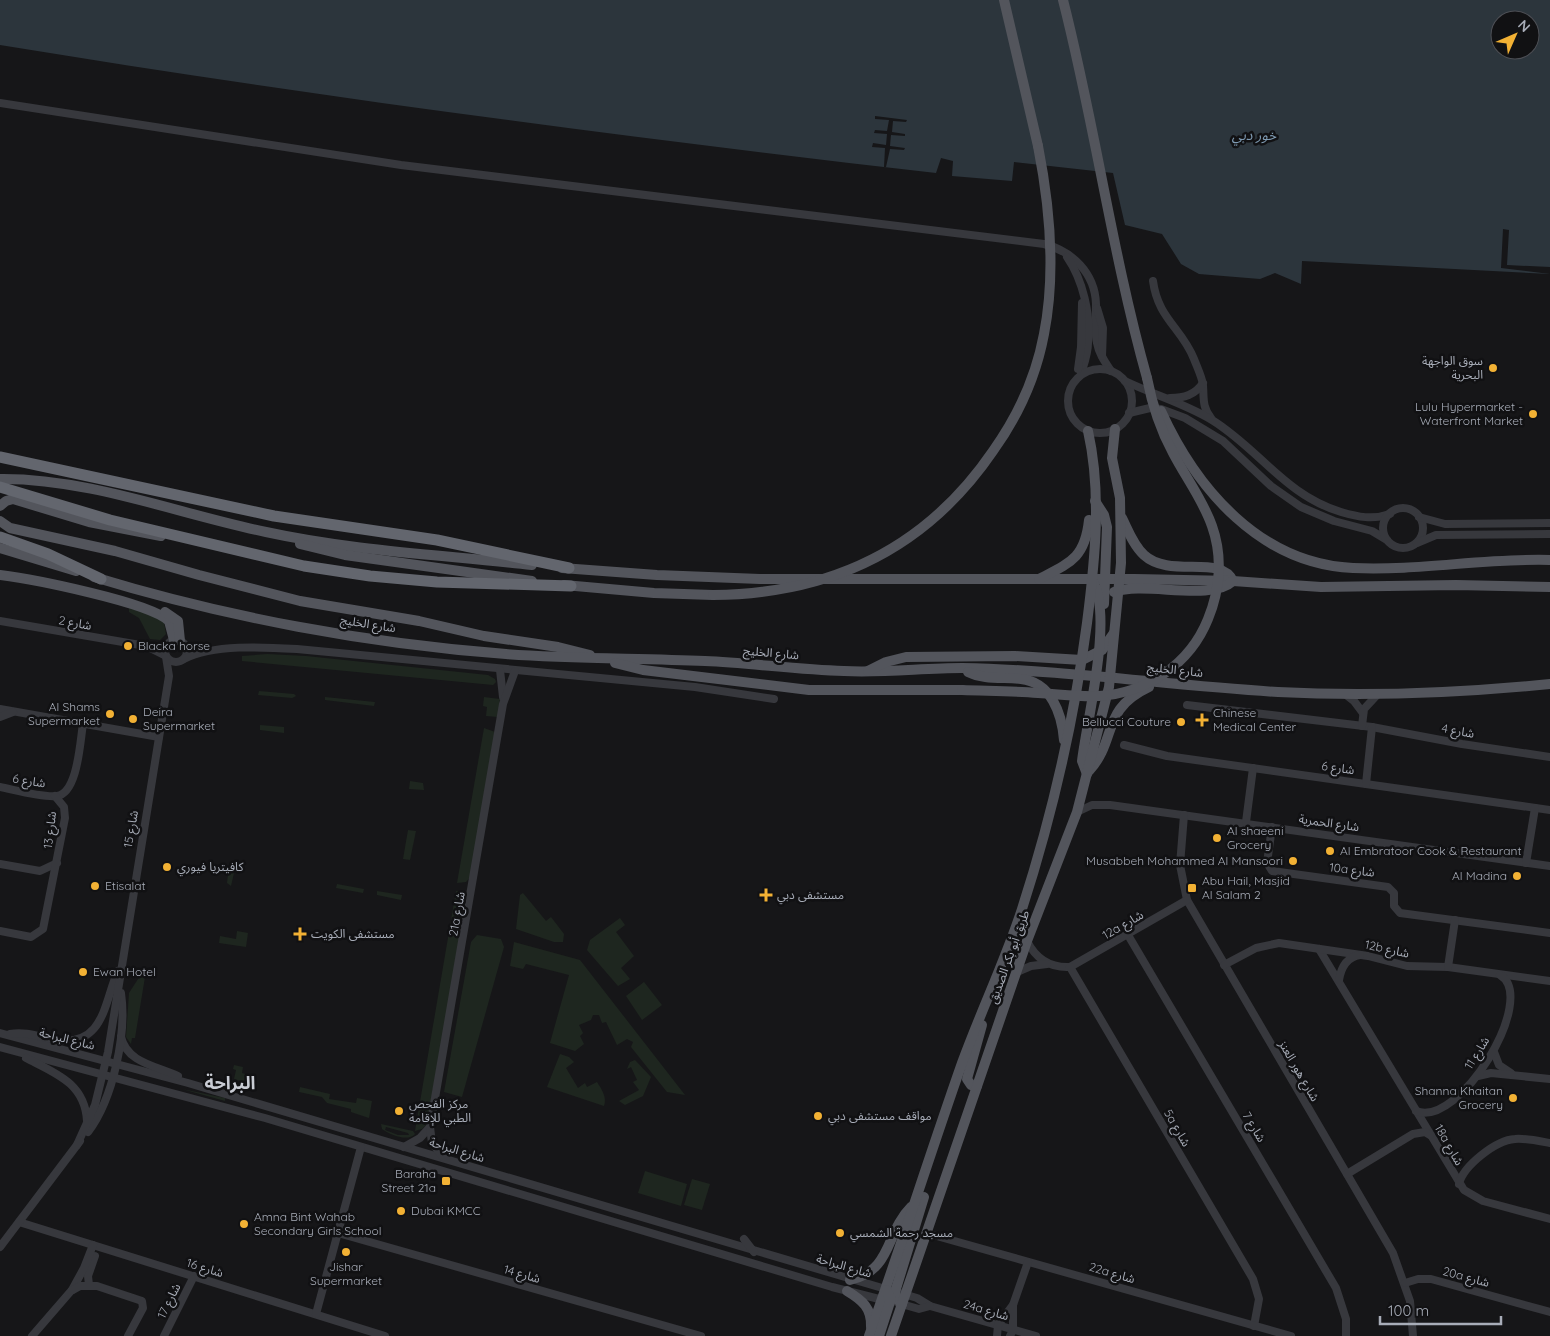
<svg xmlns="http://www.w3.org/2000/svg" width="1550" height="1336" viewBox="0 0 1550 1336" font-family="Quicksand,'Noto Sans Arabic',sans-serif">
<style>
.green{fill:#1e261f;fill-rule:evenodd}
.water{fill:#2c353c;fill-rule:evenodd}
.pier{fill:#161618}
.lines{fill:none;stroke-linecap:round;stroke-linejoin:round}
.minor{stroke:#37383d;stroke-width:8}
.major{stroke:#53555c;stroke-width:10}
.highway{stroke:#63666e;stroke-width:11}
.major-bridge{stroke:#53555c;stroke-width:10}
.poi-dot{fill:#f2b134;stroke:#111113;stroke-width:2}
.labels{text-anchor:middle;stroke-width:5;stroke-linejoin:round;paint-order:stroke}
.poi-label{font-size:12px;fill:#a8adb8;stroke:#111113;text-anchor:start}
.street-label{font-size:12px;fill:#a8adb8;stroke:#111113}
.water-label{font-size:14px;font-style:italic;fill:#7f9bb3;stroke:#111113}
.district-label{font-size:18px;font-weight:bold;fill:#c9ccd4;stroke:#111113}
</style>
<rect width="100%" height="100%" fill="#161618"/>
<g class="green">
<polygon points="129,608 156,616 164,623 166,634 160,640 150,639 139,618 129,612"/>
<polygon points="267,654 306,656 488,675 495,679 496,682 493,685 242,661 242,656"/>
<polygon points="259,691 294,694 296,696 292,698 258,695"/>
<polygon points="325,697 375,702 374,706 325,700"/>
<polygon points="484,697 500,699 498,717 486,716 487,707 483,706"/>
<polygon points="260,725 284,727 284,733 260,730"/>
<polygon points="484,728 495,732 471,876 466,882 457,883"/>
<polygon points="410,781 423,783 424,790 409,789"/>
<polygon points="408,830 416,831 410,860 403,859"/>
<polygon points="233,865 234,873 231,886 227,883 229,867"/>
<polygon points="337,884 364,889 363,893 336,888"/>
<polygon points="377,891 402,895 401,900 377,895"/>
<polygon points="456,891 464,892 467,896 427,1124 422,1129 415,1131"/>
<polygon points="523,893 546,921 551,917 564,934 563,942 554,942 516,929 520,895"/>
<polygon points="620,918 625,925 616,932 634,956 621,968 630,979 618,986 587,950 590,940"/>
<polygon points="237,931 248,933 246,947 219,943 220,936 236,939"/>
<polygon points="477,935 501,939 504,947 462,1097 444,1092 471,942"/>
<polygon points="514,942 580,960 685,1095 667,1092 631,1047 633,1042 627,1039 617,1045 606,1022 602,1023 599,1015 593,1015 591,1020 579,1025 583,1033 580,1036 584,1044 575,1051 550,1043 569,975 526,964 523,969 510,966"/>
<polygon points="140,976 145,977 135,1038 132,1038 131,1044 126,1037 129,993"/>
<polygon points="644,982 662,1005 642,1020 626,996"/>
<path d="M560 1054 569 1057 574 1062 566 1068 578 1088 585 1083 587 1087 597 1082C602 1090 607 1097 604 1106L547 1087Z"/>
<polygon points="635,1060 651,1077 643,1096 625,1105 619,1101 639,1090 633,1082 637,1080 631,1067 627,1069 630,1062"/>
<polygon points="234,1065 243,1067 242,1073 248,1075 247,1083 234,1079 236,1070 233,1069"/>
<polygon points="300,1087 330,1094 329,1099 356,1103 357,1098 372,1101 369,1118 351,1112 351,1109 327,1103 322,1097 299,1092"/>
<polygon points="182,1089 225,1098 225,1101"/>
<path d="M381 1124 413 1131 415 1134C408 1142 390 1135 382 1129ZM386 1127 408 1133 409 1135H398L385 1130Z"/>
<polygon points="645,1171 687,1184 681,1206 638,1193"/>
<polygon points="692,1179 710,1184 702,1210 684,1205"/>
</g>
<path class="water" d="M0 0H1550V274L1302 261 1301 284 1275 273 1260 279 1199 274 1181 264 1162 234 1125 225 1113 173 1014 162 1012 181 952 176 953 161 941 158 936 173C623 137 311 96 0 45ZM1500 20H1530V50H1500Z"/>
<g class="pier">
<polygon points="875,116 907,120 906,122 893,121 892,132 905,134 905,136 891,135 890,146 905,148 904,150 890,149 886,167 884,167 885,148 872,147 873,143 886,145 887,134 874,133 875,130 887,131 889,120 875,119"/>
<polygon points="1503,229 1509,230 1507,265 1550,267 1550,274 1501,268"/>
</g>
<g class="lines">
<g class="minor">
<path d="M0 103 401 165 1044 244C1072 251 1095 273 1096 304 1096 318 1094 330 1097 343 1099 354 1105 362 1111 371"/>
<path d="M1067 257C1083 280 1091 315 1088 343 1088 354 1084 364 1081 374"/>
<path d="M1153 281C1158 319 1182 328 1194 359 1197 367 1202 377 1203 385 1204 398 1202 407 1211 418"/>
<polyline points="1097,308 1103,328 1102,356"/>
<circle cx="1100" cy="401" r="32"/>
<polyline points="1078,369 1081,347 1082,303"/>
<path d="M1125 381C1154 395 1184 403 1212 420 1259 449 1285 495 1341 512 1358 517 1373 520 1390 514"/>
<path d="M1170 398C1184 398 1195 395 1203 383"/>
<polyline points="1129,413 1150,408 1161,409 1185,418 1223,441 1271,486 1301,507 1334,521 1372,531 1387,540"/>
<circle cx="1403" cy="528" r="20"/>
<polyline points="1419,517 1445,524 1550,523"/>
<polyline points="1417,543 1436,535 1550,534"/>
<polyline points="0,621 146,646 166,656"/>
<circle cx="176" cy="651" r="11"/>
<path d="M184 659C213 644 264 647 297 649L695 687 774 699"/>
<polyline points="500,670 503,697"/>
<polyline points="1345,694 1354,701 1363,713"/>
<polyline points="1187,705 1372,727 1462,744 1550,757"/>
<polyline points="0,709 159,737"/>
<polyline points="0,717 13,712"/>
<polyline points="1362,726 1364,709 1377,695"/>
<polyline points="1124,745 1167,756 1550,810"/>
<polyline points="1366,784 1372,727"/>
<path d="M0 787C15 790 43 798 57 796 78 793 80 741 83 724"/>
<polyline points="1077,812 1092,805 1110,805 1550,866"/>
<polyline points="1184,815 1180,865 1187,900 1393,1253 1410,1301 1413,1336"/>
<polyline points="1246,822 1253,768"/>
<polyline points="1272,827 1267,863 1272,871 1388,887 1394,893 1394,906 1400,913 1550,933"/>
<polyline points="1526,863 1535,808"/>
<polyline points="0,864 40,871 57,863"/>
<polyline points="0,931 31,937 43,929 65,818 64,807 55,796"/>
<polyline points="1128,935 1336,1288 1346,1319 1346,1336"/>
<path d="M1027 941C1036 959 1050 968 1070 967L1187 900"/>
<polyline points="1319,949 1464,1190 1483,1201 1550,1219"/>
<polyline points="1224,965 1256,948 1279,943 1368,956 1407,966 1448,967 1550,981"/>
<polyline points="1070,967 1253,1279 1259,1299 1254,1326"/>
<polyline points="1448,967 1455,920"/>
<polyline points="1017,972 1031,966 1047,964"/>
<path d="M1339 980C1341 968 1347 957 1360 955"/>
<polyline points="0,1033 188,1083 889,1290"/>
<path d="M10 1034C26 1031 40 1037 56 1040 105 1047 104 1001 118 971"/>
<path d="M121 1037C127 1063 157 1066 178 1076"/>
<polyline points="0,1047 265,1118 832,1287 887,1301"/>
<polyline points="1494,1052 1499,1065 1511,1073"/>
<path d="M26 1058C55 1073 85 1083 87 1121"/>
<polyline points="1478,1076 1491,1073 1550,1079"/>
<path d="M1416 1111C1459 1129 1539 998 1500 975"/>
<path d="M88 1132C113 1099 127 1034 121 993"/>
<polyline points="77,1145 95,1105 108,1052 169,676 166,657"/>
<polyline points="404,1147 420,1138 430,1127"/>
<polyline points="443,1157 432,1143 430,1127 503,704 515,671"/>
<polyline points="1347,1174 1413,1134 1425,1132 1430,1135"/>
<path d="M1459 1184C1463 1166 1496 1140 1515 1139 1526 1138 1539 1141 1550 1143"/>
<polyline points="19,1222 385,1336"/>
<polyline points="338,1233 701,1336"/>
<polyline points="926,1233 1291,1336"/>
<polyline points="744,1239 754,1252"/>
<polyline points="0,1247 80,1141"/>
<polyline points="1405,1283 1418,1279 1431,1279 1550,1312"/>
<polyline points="89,1285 88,1276 95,1256"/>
<polyline points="72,1290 84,1268 93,1245"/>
<polyline points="900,1293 917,1298 930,1306 1036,1336"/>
<polyline points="898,1303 919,1309 930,1306"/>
<polyline points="316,1314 361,1147"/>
<polyline points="32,1336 71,1291 80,1286 97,1286 142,1301 143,1308 128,1336"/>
<polyline points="164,1336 194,1276"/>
<polyline points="997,1336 998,1325 1013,1305"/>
<polyline points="1010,1336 1013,1330 1013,1305 1028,1262"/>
</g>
<g class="major">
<polyline points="1004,0 1038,146"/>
<path d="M1063 0C1095 125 1112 253 1147 378"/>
<path d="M0 479C88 478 179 514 266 532 353 551 444 555 532 565"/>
<polyline points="1095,501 1104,515 1107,527 1104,604"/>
<polyline points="0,506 6,501 13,499 89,522 161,536"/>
<path d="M1122 518C1128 530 1133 545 1144 555 1170 579 1221 554 1233 581"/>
<polyline points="0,521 10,528 115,551 199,575 300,601 419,621 484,636 558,647 590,655"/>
<polyline points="300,544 345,555 532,581"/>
<polyline points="0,548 76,571"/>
<polyline points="562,568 657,575 760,579 1135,579 1233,581 1321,587 1456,585 1550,587"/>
<path d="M0 575C32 579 149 602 169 621L174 640"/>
<path d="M94 577C225 617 370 644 506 654 572 659 639 658 705 661 752 663 798 670 844 671 884 673 923 668 962 668 1068 670 1173 686 1278 692 1369 697 1459 693 1550 684"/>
<path d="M1039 579C1070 563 1085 558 1089 520"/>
<polyline points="564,585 654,593 713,595"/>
<path d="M1114 592C1145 581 1210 602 1233 581"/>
<polyline points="165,612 178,621 180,641"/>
<polyline points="615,663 643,670 809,690 962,690"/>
<polyline points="868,671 886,662 906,657 1015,656 1082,660 1102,650 1114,633"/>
<path d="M968 672C984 680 1003 677 1021 679 1051 682 1062 714 1064 740"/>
<path d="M1089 771C1118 739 1100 710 1149 687"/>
<path d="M1087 774 1082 761C1087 719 1114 614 1092 580"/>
<polyline points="977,1086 971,1085 967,1079 982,1025"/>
<path d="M850 1280C893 1270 885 1233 911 1207"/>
<path d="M847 1291C862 1300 872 1308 871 1327"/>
<polyline points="902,1304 896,1298 895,1292 924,1197"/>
<path d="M869 1336C901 1246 930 1154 962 1063 981 1011 1005 961 1022 909 1052 816 1074 720 1087 623 1095 560 1102 493 1088 431"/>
<polyline points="879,1336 891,1299 886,1290"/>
<polyline points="891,1336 1027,941 1077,812 1109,687 1121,563 1120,498 1112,458 1115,429"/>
</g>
<g class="highway">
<polyline points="0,457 274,516 437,540 569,568"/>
<polyline points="0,487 110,520 304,566 370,576 437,582 571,586"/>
<polyline points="0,537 48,554 101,579"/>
</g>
<g class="major-bridge">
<path d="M1161 411C1197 490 1261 564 1353 568 1419 571 1484 558 1550 560"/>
<path d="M713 595C831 594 926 549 993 451 1018 416 1036 377 1044 334 1056 273 1050 207 1038 146"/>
<path d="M962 690C988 691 1013 691 1038 693 1058 694 1079 697 1099 696 1147 693 1190 664 1208 619 1220 590 1223 557 1212 526 1203 500 1186 478 1173 453 1160 429 1152 404 1147 378"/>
</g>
</g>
<g class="poi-dot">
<circle cx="1493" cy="368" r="5"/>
<circle cx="1533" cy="414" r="5"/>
<circle cx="128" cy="646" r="5"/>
<circle cx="110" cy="714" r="5"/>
<circle cx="133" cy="719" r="5"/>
<path d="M1199.5 712.5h5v5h5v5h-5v5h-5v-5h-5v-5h5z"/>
<circle cx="1181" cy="722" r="5"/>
<circle cx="1217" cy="838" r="5"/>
<circle cx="1330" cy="851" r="5"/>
<circle cx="1293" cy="861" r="5"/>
<circle cx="167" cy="867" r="5"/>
<circle cx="1517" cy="876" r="5"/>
<circle cx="95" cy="886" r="5"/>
<rect x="1187" y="883" width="10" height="10" rx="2.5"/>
<path d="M763.5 887.5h5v5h5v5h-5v5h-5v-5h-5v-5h5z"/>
<path d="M297.5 926.5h5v5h5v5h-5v5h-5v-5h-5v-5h5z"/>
<circle cx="83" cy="972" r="5"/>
<circle cx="1513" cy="1098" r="5"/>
<circle cx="399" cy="1111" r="5"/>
<circle cx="818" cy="1116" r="5"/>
<rect x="441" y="1176" width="10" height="10" rx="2.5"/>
<circle cx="401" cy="1211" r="5"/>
<circle cx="244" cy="1224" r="5"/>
<circle cx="840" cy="1233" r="5"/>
<circle cx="346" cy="1252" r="5"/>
</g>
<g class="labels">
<g class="poi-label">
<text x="1483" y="365" text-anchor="end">سوق الواجهة<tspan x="1483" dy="14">البحرية</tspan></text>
<text x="1523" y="411" text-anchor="end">Lulu Hypermarket -<tspan x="1523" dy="14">Waterfront Market</tspan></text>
<text x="138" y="650">Blacka horse</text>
<text x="100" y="711" text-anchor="end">Al Shams<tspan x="100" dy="14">Supermarket</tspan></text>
<text x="143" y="716">Deira<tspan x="143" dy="14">Supermarket</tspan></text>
<text x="1213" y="717">Chinese<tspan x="1213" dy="14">Medical Center</tspan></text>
<text x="1171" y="726" text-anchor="end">Bellucci Couture</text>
<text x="1227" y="835">Al shaeeni<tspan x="1227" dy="14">Grocery</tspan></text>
<text x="1340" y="855">Al Embratoor Cook &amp; Restaurant</text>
<text x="1283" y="865" text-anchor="end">Musabbeh Mohammed Al Mansoori</text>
<text x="177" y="871">كافيتريا فيوري</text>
<text x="1507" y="880" text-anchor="end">Al Madina</text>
<text x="1202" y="885">Abu Hail, Masjid<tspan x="1202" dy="14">Al Salam 2</tspan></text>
<text x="105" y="890">Etisalat</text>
<text x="777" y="899">مستشفى دبي</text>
<text x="311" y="938">مستشفى الكويت</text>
<text x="93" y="976">Ewan Hotel</text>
<text x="1503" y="1095" text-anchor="end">Shanna Khaitan<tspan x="1503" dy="14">Grocery</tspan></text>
<text x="409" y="1108">مركز الفحص<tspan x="409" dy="14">الطبي للإقامة</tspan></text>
<text x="828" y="1120">مواقف مستشفى دبي</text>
<text x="436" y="1178" text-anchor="end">Baraha<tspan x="436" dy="14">Street 21a</tspan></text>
<text x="411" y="1215">Dubai KMCC</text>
<text x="254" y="1221">Amna Bint Wahab<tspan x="254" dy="14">Secondary Girls School</tspan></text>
<text x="850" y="1237">مسجد رحمة الشمسي</text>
<text x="346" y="1271" text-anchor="middle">Jishar<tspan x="346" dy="14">Supermarket</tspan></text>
</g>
<g class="street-label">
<text transform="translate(75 623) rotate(10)" y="4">شارع 2</text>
<text transform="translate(368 624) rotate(9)" y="4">شارع الخليج</text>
<text transform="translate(771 653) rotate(5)" y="4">شارع الخليج</text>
<text transform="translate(1175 670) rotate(6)" y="4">شارع الخليج</text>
<text transform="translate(1458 731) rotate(10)" y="4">شارع 4</text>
<text transform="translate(1338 768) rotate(8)" y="4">شارع 6</text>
<text transform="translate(29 781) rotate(9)" y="4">شارع 6</text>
<text transform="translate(1329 823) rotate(8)" y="4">شارع الحمرية</text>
<text transform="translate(131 829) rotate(-80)" y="4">شارع 15</text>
<text transform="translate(50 830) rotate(-83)" y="4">شارع 13</text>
<text transform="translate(1352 870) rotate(7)" y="4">10a شارع</text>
<text transform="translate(457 914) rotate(-80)" y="4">21a شارع</text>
<text transform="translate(1123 925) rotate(-30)" y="4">12a شارع</text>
<text transform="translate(1387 949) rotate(12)" y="4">12b شارع</text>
<text transform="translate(1009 957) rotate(-70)" y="4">طريق أبو بكر الصديق</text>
<text transform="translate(67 1039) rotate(14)" y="4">شارع البراحة</text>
<text transform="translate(1477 1053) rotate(-58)" y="4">شارع 11</text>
<text transform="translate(1299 1071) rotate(60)" y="4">شارع هور العنز</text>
<text transform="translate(1254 1127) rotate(59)" y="4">شارع 7</text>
<text transform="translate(1177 1128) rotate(60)" y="4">5a شارع</text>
<text transform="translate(1449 1145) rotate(60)" y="4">18a شارع</text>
<text transform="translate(457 1150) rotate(17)" y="4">شارع البراحة</text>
<text transform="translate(844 1266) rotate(16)" y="4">شارع البراحة</text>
<text transform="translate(205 1268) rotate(17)" y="4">شارع 16</text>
<text transform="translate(1112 1273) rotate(16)" y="4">22a شارع</text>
<text transform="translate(522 1274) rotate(16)" y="4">شارع 14</text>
<text transform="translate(1466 1277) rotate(15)" y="4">20a شارع</text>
<text transform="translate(169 1301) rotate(-64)" y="4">شارع 17</text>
<text transform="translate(986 1310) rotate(16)" y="4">24a شارع</text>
</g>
<g class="water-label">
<text x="1254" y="140">خور دبي</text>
</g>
<g class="district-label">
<text x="230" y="1089">البراحة</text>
</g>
</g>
<g transform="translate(1515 35) rotate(45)"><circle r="24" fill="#111113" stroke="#4d4f55"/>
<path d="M0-4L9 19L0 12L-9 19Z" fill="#f2b134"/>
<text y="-8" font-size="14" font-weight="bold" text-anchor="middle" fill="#a8adb8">N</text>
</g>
<path d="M1380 1316v8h121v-8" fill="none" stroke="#a8adb8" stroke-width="2.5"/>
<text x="1388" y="1316" font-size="15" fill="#a8adb8" stroke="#111113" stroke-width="4" paint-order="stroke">100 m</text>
</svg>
